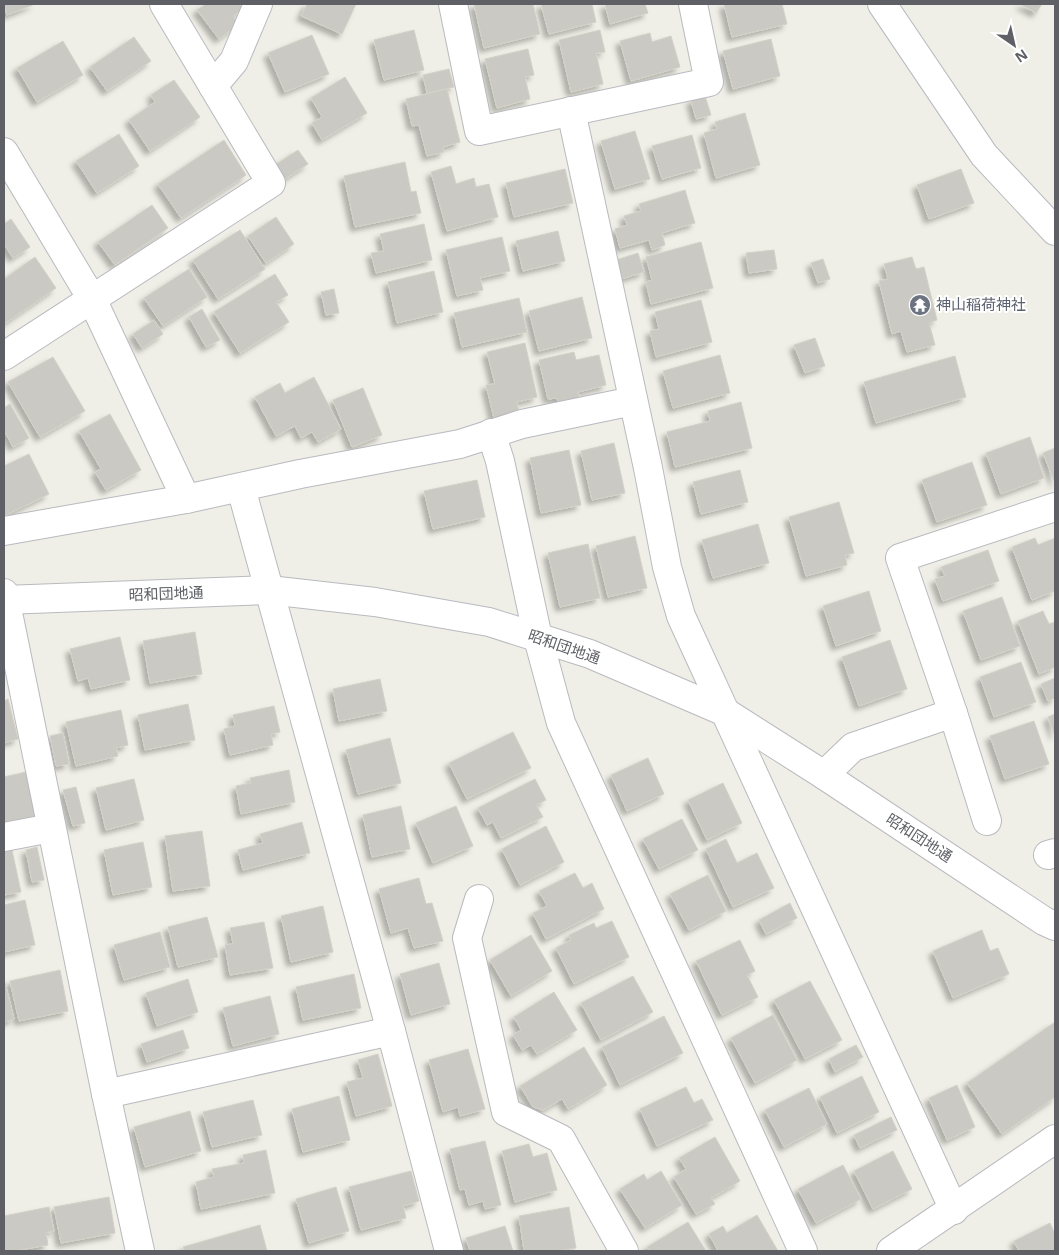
<svg xmlns="http://www.w3.org/2000/svg" width="1059" height="1255" viewBox="0 0 1059 1255" font-family="'Noto Sans','Noto Sans JP',sans-serif">
<style>
.building{fill:#cbc9c4;stroke:#d3d1c6;filter:url(#shadow)}
.lines{fill:none;stroke-linecap:round;stroke-linejoin:round}
.minor-casing{stroke:#b9babf;stroke-width:30}
.tertiary-casing{stroke:#b9babf;stroke-width:30}
.minor{stroke:#fff;stroke-width:28}
.tertiary{stroke:#fff;stroke-width:28}
.labels{text-anchor:middle;stroke-width:4;stroke-linejoin:round;paint-order:stroke}
.worship-label{font-size:15px;fill:#5b616d;stroke:#fff;text-anchor:start}
.street-label{font-size:15px;fill:#5e6066;stroke:#fff}
</style>
<defs>
<filter id="shadow"><feDropShadow dx="-4.5" dy="4.5" stdDeviation="2.5" flood-color="#0004"/></filter>
</defs>
<rect width="100%" height="100%" fill="#efefe7"/>
<g class="building">
<polygon points="4,4 35,4 7,15"/>
<polygon points="206,4 239,4 243,9 233,16 239,24 219,39 197,10"/>
<polygon points="307,4 356,4 342,34 301,16"/>
<polygon points="474,4 533,4 540,34 484,48"/>
<polygon points="541,4 592,4 596,22 549,34"/>
<polygon points="605,4 645,4 648,13 610,24"/>
<polygon points="724,4 782,4 787,24 732,37"/>
<polygon points="1020,4 1042,4 1036,13"/>
<polygon points="414,30 424,70 384,80 374,40"/>
<polygon points="600,30 605,52 596,53 603,84 571,92 559,40"/>
<polygon points="650,33 652,42 671,36 680,67 631,81 620,41"/>
<polygon points="312,35 329,74 285,92 268,53"/>
<polygon points="134,37 151,61 107,91 90,67"/>
<polygon points="771,39 780,76 733,89 723,51"/>
<polygon points="63,41 83,75 37,102 17,68"/>
<polygon points="528,49 534,75 525,77 530,99 497,108 485,59"/>
<polygon points="449,69 454,87 427,93 423,75"/>
<polygon points="345,77 367,113 322,140 312,123 322,117 311,98"/>
<polygon points="174,80 200,117 150,151 129,120 155,102 151,95"/>
<polygon points="447,89 460,142 443,147 444,152 427,156 419,125 412,126 406,99"/>
<polygon points="705,96 711,115 696,119 691,100"/>
<polygon points="745,113 760,165 716,178 704,133 717,129 715,122"/>
<polygon points="635,131 650,179 615,189 601,141"/>
<polygon points="119,134 139,166 97,193 76,161"/>
<polygon points="692,135 701,168 662,179 652,146"/>
<polygon points="224,140 246,175 181,218 158,184"/>
<polygon points="298,150 308,164 285,179 275,165"/>
<polygon points="405,162 411,192 416,191 421,213 355,227 344,176"/>
<polygon points="451,166 456,184 474,178 476,187 489,184 498,217 447,231 431,172"/>
<polygon points="565,169 573,203 514,217 506,183"/>
<polygon points="961,169 974,203 929,219 917,185"/>
<polygon points="685,190 695,223 662,233 665,245 652,250 649,240 620,248 615,229 627,225 624,216 641,211 639,204"/>
<polygon points="152,205 168,228 115,265 98,242"/>
<polygon points="276,217 294,244 266,263 248,236"/>
<polygon points="11,219 30,247 13,258 4,244 4,224"/>
<polygon points="424,224 432,260 376,273 371,253 384,251 380,234"/>
<polygon points="240,230 265,269 218,299 193,260"/>
<polygon points="558,231 565,261 523,271 516,241"/>
<polygon points="502,237 510,271 480,278 483,290 457,296 446,250"/>
<polygon points="701,242 713,288 651,304 646,282 652,280 646,257"/>
<polygon points="774,250 777,269 749,273 746,253"/>
<polygon points="638,253 644,272 621,279 616,260"/>
<polygon points="35,257 56,288 4,324 4,279"/>
<polygon points="912,257 916,269 924,267 937,320 929,323 935,345 907,352 901,331 892,334 879,281 888,279 884,264"/>
<polygon points="823,259 830,279 818,283 811,263"/>
<polygon points="189,269 207,297 163,326 144,298"/>
<polygon points="434,271 443,312 397,323 388,282"/>
<polygon points="275,274 288,295 276,302 289,322 240,353 214,312"/>
<polygon points="334,289 339,313 326,315 321,292"/>
<polygon points="582,297 592,338 539,351 529,311"/>
<polygon points="519,298 527,332 462,347 454,313"/>
<polygon points="701,300 712,342 656,357 650,331 659,329 655,312"/>
<polygon points="202,309 220,340 206,347 189,317"/>
<polygon points="154,320 163,334 142,348 133,334"/>
<polygon points="815,338 825,366 805,373 794,345"/>
<polygon points="525,343 537,397 517,402 519,412 494,418 486,385 495,384 487,352"/>
<polygon points="574,352 576,360 599,355 606,385 578,392 580,401 559,407 557,398 548,399 539,360"/>
<polygon points="720,355 730,393 673,408 663,371"/>
<polygon points="955,356 966,397 876,423 864,382"/>
<polygon points="53,357 85,411 40,437 8,382"/>
<polygon points="314,377 341,429 318,442 312,432 301,438 295,426 276,436 255,397 280,383 285,393"/>
<polygon points="363,388 382,435 352,447 333,400"/>
<polygon points="741,402 752,448 675,467 667,432 710,421 708,411"/>
<polygon points="10,404 29,438 13,447 4,430 4,408"/>
<polygon points="110,414 141,470 106,490 95,472 101,469 79,431"/>
<polygon points="1030,437 1044,478 1001,494 986,453"/>
<polygon points="614,443 625,493 592,500 581,451"/>
<polygon points="1055,448 1055,483 1043,453"/>
<polygon points="569,450 581,505 541,513 530,458"/>
<polygon points="29,454 49,494 4,516 4,466"/>
<polygon points="972,462 987,505 937,522 922,480"/>
<polygon points="740,470 748,502 701,514 693,482"/>
<polygon points="477,480 485,517 433,529 424,491"/>
<polygon points="839,502 854,553 845,555 847,565 806,576 789,517"/>
<polygon points="758,524 769,563 713,578 702,540"/>
<polygon points="635,536 647,588 608,597 596,546"/>
<polygon points="1035,538 1038,545 1055,538 1055,591 1032,600 1012,547"/>
<polygon points="588,544 600,598 560,607 548,553"/>
<polygon points="988,550 999,581 943,601 935,579 945,576 941,567"/>
<polygon points="869,591 881,631 836,646 823,606"/>
<polygon points="1002,597 1020,646 981,660 963,611"/>
<polygon points="1043,611 1049,624 1055,622 1055,667 1039,674 1018,621"/>
<polygon points="195,632 202,674 150,683 143,641"/>
<polygon points="120,637 130,680 91,689 88,678 78,681 70,649"/>
<polygon points="890,640 907,689 859,706 842,657"/>
<polygon points="1021,662 1036,702 994,717 980,677"/>
<polygon points="1055,678 1055,698 1048,701 1041,684"/>
<polygon points="380,679 387,711 339,721 333,689"/>
<polygon points="8,699 18,739 4,743 4,701"/>
<polygon points="188,704 195,740 145,750 138,715"/>
<polygon points="274,706 280,732 271,734 273,745 230,755 224,729 235,726 233,715"/>
<polygon points="121,710 128,745 116,748 118,756 76,766 66,722"/>
<polygon points="1055,714 1055,736 1048,717"/>
<polygon points="1034,721 1049,764 1005,779 990,736"/>
<polygon points="513,732 531,768 467,799 449,763"/>
<polygon points="63,733 69,764 56,766 50,736"/>
<polygon points="390,738 401,783 358,794 346,750"/>
<polygon points="648,758 664,794 627,811 611,775"/>
<polygon points="289,770 295,802 241,814 236,786 251,783 250,778"/>
<polygon points="26,772 36,817 4,825 4,777"/>
<polygon points="134,779 144,820 106,830 96,788"/>
<polygon points="535,779 546,800 536,805 543,817 501,838 493,822 487,825 478,808"/>
<polygon points="723,783 742,823 707,840 688,800"/>
<polygon points="76,787 85,823 73,826 63,790"/>
<polygon points="401,806 410,849 372,857 363,815"/>
<polygon points="456,806 473,846 433,863 416,823"/>
<polygon points="682,819 698,850 659,869 643,839"/>
<polygon points="302,822 310,853 243,870 238,850 263,843 260,834"/>
<polygon points="546,826 564,862 520,885 502,849"/>
<polygon points="202,831 210,886 173,891 165,836"/>
<polygon points="726,839 737,863 757,853 774,888 733,907 706,849"/>
<polygon points="143,842 152,887 113,895 104,850"/>
<polygon points="37,847 44,880 32,882 26,850"/>
<polygon points="12,850 21,892 4,895 4,852"/>
<polygon points="575,873 583,888 592,883 604,909 546,939 533,913 547,906 539,891"/>
<polygon points="708,875 726,911 689,930 670,894"/>
<polygon points="419,878 426,904 432,903 443,941 414,948 408,928 391,933 379,889"/>
<polygon points="25,900 35,945 4,952 4,905"/>
<polygon points="790,903 797,918 766,934 759,920"/>
<polygon points="323,906 333,952 291,962 281,916"/>
<polygon points="207,917 218,957 178,967 168,927"/>
<polygon points="612,921 629,957 574,984 556,948 571,940 569,935 594,923 596,928"/>
<polygon points="264,922 273,968 230,975 225,945 233,944 230,928"/>
<polygon points="982,930 990,951 998,948 1009,974 953,998 933,951"/>
<polygon points="160,932 170,967 124,980 114,945"/>
<polygon points="531,935 552,971 511,996 490,960"/>
<polygon points="740,940 755,971 747,975 758,997 722,1015 696,961"/>
<polygon points="439,963 450,1004 411,1015 400,974"/>
<polygon points="60,970 68,1011 19,1021 10,981"/>
<polygon points="354,974 361,1008 303,1020 296,987"/>
<polygon points="633,976 653,1012 601,1040 581,1003"/>
<polygon points="4,979 14,1019 4,1022"/>
<polygon points="188,979 198,1012 157,1026 146,993"/>
<polygon points="810,981 842,1040 805,1059 774,1000"/>
<polygon points="554,992 577,1030 537,1054 531,1045 522,1050 513,1035 521,1030 514,1017"/>
<polygon points="270,996 279,1034 233,1046 223,1008"/>
<polygon points="773,1015 797,1060 755,1083 731,1038"/>
<polygon points="664,1016 683,1053 620,1085 602,1047"/>
<polygon points="1055,1022 1055,1097 1002,1134 967,1083"/>
<polygon points="183,1030 189,1048 147,1062 141,1044"/>
<polygon points="856,1045 863,1057 835,1072 829,1059"/>
<polygon points="584,1047 607,1085 568,1109 562,1099 543,1110 533,1107 520,1086"/>
<polygon points="468,1049 485,1109 460,1116 458,1107 443,1112 429,1060"/>
<polygon points="378,1054 392,1106 356,1116 347,1082 363,1078 358,1060"/>
<polygon points="862,1076 879,1112 837,1133 820,1097"/>
<polygon points="957,1085 975,1127 947,1140 929,1098"/>
<polygon points="686,1087 694,1103 702,1099 713,1120 657,1146 640,1109"/>
<polygon points="809,1088 827,1124 784,1147 765,1110"/>
<polygon points="339,1096 350,1140 303,1152 292,1109"/>
<polygon points="253,1100 262,1135 212,1147 203,1112"/>
<polygon points="190,1111 201,1151 145,1167 134,1127"/>
<polygon points="891,1117 897,1130 860,1148 854,1135"/>
<polygon points="715,1137 740,1181 711,1198 715,1204 696,1214 674,1177 686,1169 679,1158"/>
<polygon points="485,1141 501,1205 485,1209 483,1201 469,1205 465,1189 460,1190 450,1149"/>
<polygon points="529,1144 533,1157 547,1153 557,1190 515,1202 502,1151"/>
<polygon points="266,1150 275,1193 201,1209 196,1182 214,1177 212,1169 244,1163 243,1155"/>
<polygon points="893,1151 912,1189 873,1209 854,1171"/>
<polygon points="843,1165 861,1199 816,1223 798,1189"/>
<polygon points="411,1171 419,1201 403,1206 406,1218 361,1230 349,1187"/>
<polygon points="661,1171 682,1205 645,1228 620,1189 644,1174 647,1180"/>
<polygon points="336,1187 349,1231 309,1243 296,1199"/>
<polygon points="109,1197 115,1233 61,1243 54,1207"/>
<polygon points="49,1207 54,1231 46,1232 48,1245 14,1251 4,1251 4,1216"/>
<polygon points="569,1207 576,1248 555,1251 524,1251 519,1216"/>
<polygon points="757,1215 778,1251 718,1251 709,1234 723,1226 727,1233"/>
<polygon points="688,1222 706,1251 650,1251 647,1247"/>
<polygon points="1050,1223 1055,1234 1055,1251 1019,1251 1014,1241"/>
<polygon points="260,1225 267,1251 185,1251 183,1247"/>
<polygon points="505,1226 513,1251 470,1251 466,1238"/>
</g>
<g class="lines">
<g class="minor-casing">
<g id="minor">
<polyline points="453,4 479,131 709,82 693,4"/>
<polyline points="882,4 984,155 1055,231"/>
<polyline points="213,86 234,61 258,4"/>
<polyline points="571,111 648,468 667,567 681,616 954,1210"/>
<polyline points="4,152 92,299 186,499"/>
<polyline points="4,356 271,183 164,4"/>
<polyline points="491,433 500,461 538,638 561,723 803,1251"/>
<polyline points="241,488 391,1031 449,1251"/>
<polyline points="4,531 186,499 300,474 460,444 522,424 633,401"/>
<polyline points="4,593 106,1094 140,1251"/>
<polyline points="824,775 853,747 953,713"/>
<polyline points="987,821 953,713 900,558 1055,507"/>
<polyline points="4,837 51,828"/>
<polyline points="1048,855 1055,853"/>
<polyline points="479,899 467,938 506,1112 561,1139 624,1251"/>
<polyline points="106,1094 391,1031"/>
<polyline points="891,1251 1055,1139"/>
</g>
</g>
<g class="tertiary-casing">
<polyline id="tertiary" points="4,600 269,590 375,602 489,622 590,654 725,712 824,775 1044,921 1055,926"/>
</g>
<use href="#minor" class="minor"/>
<use href="#tertiary" class="tertiary"/>
</g>
<defs>
<g id="temple-disc" transform="scale(1.125)"><circle r="9.5" fill="#6b7280" stroke="#fff"/><path d="M0-6L5-2H3V0L6.5 2.5H4V6H1.5V3h-3V6H-4V2.5H-6.5L-3 0V-2H-5Z" fill="#fff"/></g>
</defs>
<g fill-rule="evenodd">
<use href="#temple-disc" x="920" y="305"/>
</g>
<g class="labels">
<g class="worship-label">
<text x="936" y="310">神山稲荷神社</text>
</g>
<g class="street-label">
<text transform="translate(166 594) rotate(-2)" y="5">昭和団地通</text>
<text transform="translate(564 647) rotate(19)" y="5">昭和団地通</text>
<text transform="translate(919 838) rotate(33)" y="5">昭和団地通</text>
</g>
</g>
<rect width="1059" height="1255" fill="none" stroke="#5e6066" stroke-width="10"/>
<g transform="translate(1014 45) rotate(146)" stroke="#ffffff" stroke-width="4" paint-order="stroke">
<path d="M0-4L9 19L0 12L-9 19Z" fill="#5e6066"/>
<text y="-8" font-size="14" font-weight="bold" text-anchor="middle" fill="#5e6066">N</text>
</g>
</svg>
